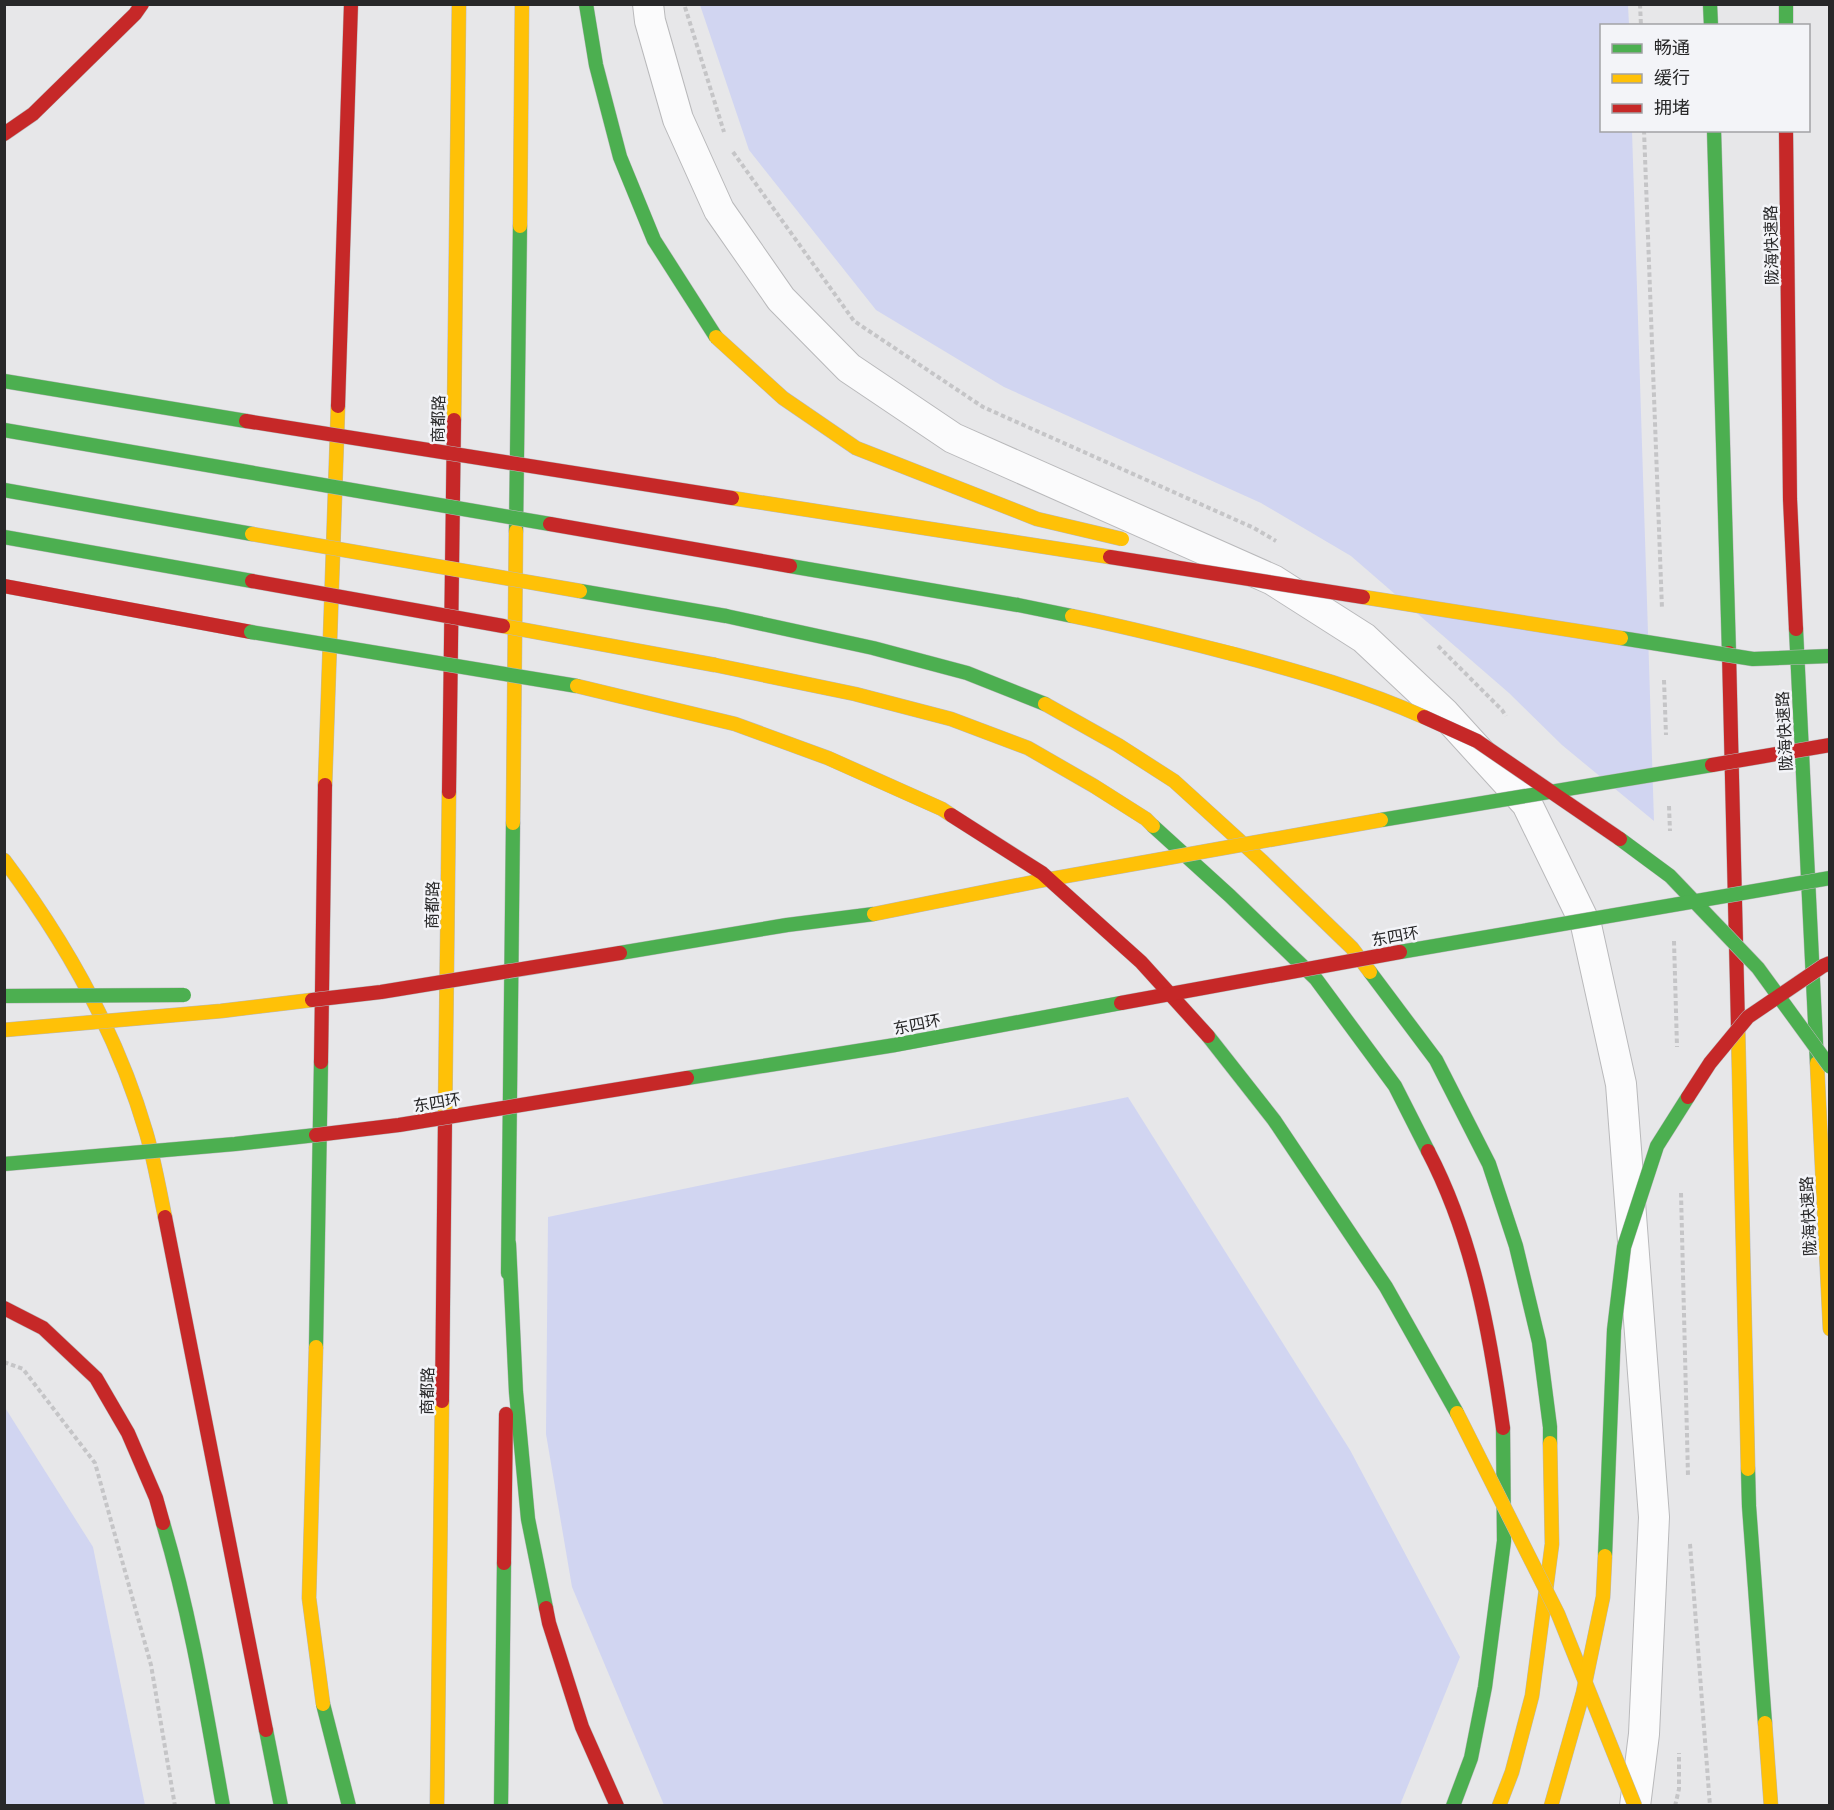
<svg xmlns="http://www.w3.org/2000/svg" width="1834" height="1810" viewBox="0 0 1834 1810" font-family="Merriweather,'Noto Sans SC',serif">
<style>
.green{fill:#d1d5f1}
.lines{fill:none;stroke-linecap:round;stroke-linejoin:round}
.street-casing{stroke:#b9b9bb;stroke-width:32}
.fast-casing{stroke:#b9b9bb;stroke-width:15}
.slow-casing{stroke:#b9b9bb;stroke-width:15}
.jam-casing{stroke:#b9b9bb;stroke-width:15}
.path{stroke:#c5c5c7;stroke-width:4;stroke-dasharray:4.5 3;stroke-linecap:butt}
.street{stroke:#fbfbfc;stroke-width:30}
.fast{stroke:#4caf50;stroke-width:14}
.slow{stroke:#ffc107;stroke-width:14}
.jam{stroke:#c62828;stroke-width:14}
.fast-bridge-casing{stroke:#b9b9bb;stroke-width:15;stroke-linecap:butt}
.slow-bridge-casing{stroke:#b9b9bb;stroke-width:15;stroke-linecap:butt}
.jam-bridge-casing{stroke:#b9b9bb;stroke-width:15;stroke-linecap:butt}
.fast-bridge{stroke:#4caf50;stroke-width:14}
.slow-bridge{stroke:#ffc107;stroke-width:14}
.jam-bridge{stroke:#c62828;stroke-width:14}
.labels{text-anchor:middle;stroke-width:5;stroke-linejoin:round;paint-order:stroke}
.street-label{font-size:16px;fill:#282829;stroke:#f3f4f8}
</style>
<rect width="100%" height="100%" fill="#e7e7e9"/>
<g class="green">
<polygon points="700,5 1628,5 1629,25 1602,26 1602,130 1632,131 1654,821 1562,745 1509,693 1351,556 1261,503 1004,387 876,310 749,150"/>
<polygon points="1128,1097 1350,1450 1460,1657 1400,1805 664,1805 572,1587 546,1434 548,1217"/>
<polygon points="4,1406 93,1547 145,1805 5,1805"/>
</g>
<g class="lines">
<g class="street-casing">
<polyline id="street" points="648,4 650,21 678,119 719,210 781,299 849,368 953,438 1273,580 1364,638 1445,714 1527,804 1586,925 1621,1084 1654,1517 1644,1734 1635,1806"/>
</g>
<g class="fast-casing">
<g id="fast">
<polyline points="1710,4 1711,26"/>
<polyline points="1786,4 1786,26"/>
<polyline points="1714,130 1729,653"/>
<polyline points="4,381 246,421"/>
<polyline points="4,430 242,471"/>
<polyline points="4,490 252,534"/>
<polyline points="516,531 520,226"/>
<polyline points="4,537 252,581"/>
<polyline points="726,616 873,648 967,673 1045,704"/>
<polyline points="1796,629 1817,1063"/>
<polyline points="1153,826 1230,896 1316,979 1395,1086 1428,1151"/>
<polyline points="1370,972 1436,1060 1489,1164 1516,1246 1539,1342 1550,1427 1550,1443"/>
<polyline points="509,1244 516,1392 528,1519 546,1608"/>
<polyline points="508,1273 513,823"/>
<polyline points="316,1347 321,1062"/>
<polyline points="1748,1469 1749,1506 1765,1723"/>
<path d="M163 1523C191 1616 206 1711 223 1806"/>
<polyline points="266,1730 281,1806"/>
<polyline points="501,1806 504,1563"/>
<polyline points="1453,1806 1471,1758 1485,1687 1504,1541 1503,1428"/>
</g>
</g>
<g class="slow-casing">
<g id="slow">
<polyline points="520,226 522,4"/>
<polyline points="454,420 459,4"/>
<polyline points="715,665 855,694 951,719 1028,748 1094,786 1146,819 1153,826"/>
<polyline points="1045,704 1118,745 1174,781 1262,861 1352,948 1370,972"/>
<polyline points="325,785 338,406"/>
<polyline points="513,823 516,531"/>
<path d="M4 860C65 941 117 1033 146 1132 154 1159 159 1188 165 1217"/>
<polyline points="1738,1026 1748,1469"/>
<polyline points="1817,1063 1830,1329"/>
<polyline points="445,1119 449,792"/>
<polyline points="1765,1723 1771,1806"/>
<polyline points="437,1806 442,1401"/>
<polyline points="1499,1806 1512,1772 1532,1696 1552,1544 1550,1443"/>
</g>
</g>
<g class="jam-casing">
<g id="jam">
<polyline points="1786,130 1790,499 1796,629"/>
<polyline points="4,134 33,114 135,14 142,4"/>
<polyline points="338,406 351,4"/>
<polyline points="4,586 251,632"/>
<polyline points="1729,653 1738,1026"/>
<polyline points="449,792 454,420"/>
<polyline points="321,1062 325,785"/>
<path d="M1428 1151C1473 1237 1490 1333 1503 1428"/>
<polyline points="165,1217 266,1730"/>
<polyline points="4,1308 43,1328 96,1378 128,1433 156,1498 163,1523"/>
<polyline points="442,1401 445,1119"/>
<polyline points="504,1563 506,1414"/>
<polyline points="546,1608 549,1623 582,1727 617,1806"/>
</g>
</g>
<g class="path">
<polyline points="1640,4 1641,26"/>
<polyline points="685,7 724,132"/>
<polyline points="1644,130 1662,609"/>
<polyline points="733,152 854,321 983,407 1254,528 1276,541"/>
<polyline points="1438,646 1502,710 1506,716"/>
<polyline points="1664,680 1666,735"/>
<polyline points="1669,806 1670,831"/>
<polyline points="1674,941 1677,1047"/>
<polyline points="1681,1193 1688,1476"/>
<polyline points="4,1362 23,1369 95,1463 151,1665 175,1806"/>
<polyline points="1690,1544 1710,1806"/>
<polyline points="1675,1806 1679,1789 1679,1753"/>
</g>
<use href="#street" class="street"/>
<use href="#fast" class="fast"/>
<use href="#slow" class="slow"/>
<use href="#jam" class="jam"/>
<g class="fast-bridge-casing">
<g id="fast-bridge">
<polyline points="586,4 596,65 620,157 654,240 716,337"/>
<polyline points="242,471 550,524"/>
<polyline points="790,566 1018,605 1072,616"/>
<polyline points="580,591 726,616"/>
<polyline points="251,632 577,686"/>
<polyline points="1621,638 1753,659 1830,656"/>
<polyline points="1381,820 1712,765"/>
<polyline points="1620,839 1670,876 1758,968 1830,1067"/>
<polyline points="1400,952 1830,878"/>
<polyline points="620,953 787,925 874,914"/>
<polyline points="4,996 184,995"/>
<polyline points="1208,1036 1274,1120 1386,1287 1457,1413"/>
<polyline points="687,1078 895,1045 1121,1003"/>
<polyline points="4,1164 235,1144 316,1135"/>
<polyline points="1605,1556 1614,1330 1624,1247 1657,1146 1688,1097"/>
<polyline points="323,1704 349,1806"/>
</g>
</g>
<g class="slow-bridge-casing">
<g id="slow-bridge">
<polyline points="716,337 783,398 856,448 1037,519 1122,539"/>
<polyline points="732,498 1110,557"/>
<polyline points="252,534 580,591"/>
<polyline points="1363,597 1621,638"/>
<path d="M1072 616C1128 627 1182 641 1237 655 1301 672 1364 690 1424 717"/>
<polyline points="503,626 715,665"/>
<polyline points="577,686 735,724 828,758 942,809 951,815"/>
<polyline points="874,914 1039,881 1381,820"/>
<polyline points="4,1030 221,1011 312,1000"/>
<polyline points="316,1347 309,1598 323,1704"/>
<polyline points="1457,1413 1558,1614 1635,1806"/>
<polyline points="1551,1806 1583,1693 1603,1597 1605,1556"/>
</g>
</g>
<g class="jam-bridge-casing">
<g id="jam-bridge">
<polyline points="246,421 732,498"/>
<polyline points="550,524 790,566"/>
<polyline points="1110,557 1363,597"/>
<polyline points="252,581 503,626"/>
<polyline points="1424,717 1477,741 1620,839"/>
<polyline points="1712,765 1830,745"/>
<polyline points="951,815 1042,873 1141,962 1208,1036"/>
<polyline points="312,1000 381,992 620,953"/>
<polyline points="1121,1003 1400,952"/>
<polyline points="1688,1097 1710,1063 1748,1017 1823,966 1830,963"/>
<polyline points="316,1135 399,1125 687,1078"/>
</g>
</g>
<use href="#fast-bridge" class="fast-bridge"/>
<use href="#slow-bridge" class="slow-bridge"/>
<use href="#jam-bridge" class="jam-bridge"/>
</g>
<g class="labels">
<g class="street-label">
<text transform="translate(1771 245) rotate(-91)" y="6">陇海快速路</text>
<text transform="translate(438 419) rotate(-89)" y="6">商都路</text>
<text transform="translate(1784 731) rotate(-93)" y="6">陇海快速路</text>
<text transform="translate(432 905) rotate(-89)" y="6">商都路</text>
<text transform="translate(1395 936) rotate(-10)" y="6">东四环</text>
<text transform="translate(917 1024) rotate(-11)" y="6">东四环</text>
<text transform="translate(437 1102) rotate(-9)" y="6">东四环</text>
<text transform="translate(1808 1216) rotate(-93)" y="6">陇海快速路</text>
<text transform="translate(427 1391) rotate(-89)" y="6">商都路</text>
</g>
</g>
<rect width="1834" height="1810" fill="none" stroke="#282829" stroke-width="12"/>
<rect x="1600" y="24" width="210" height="108" fill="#f3f4f8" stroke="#a2a2a5" stroke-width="1.5"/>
<rect x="1612" y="44" width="30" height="9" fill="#4caf50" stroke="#a2a2a5" stroke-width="1.5"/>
<text x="1654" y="54" font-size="18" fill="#282829">畅通</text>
<rect x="1612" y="74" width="30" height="9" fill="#ffc107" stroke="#a2a2a5" stroke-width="1.5"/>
<text x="1654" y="84" font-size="18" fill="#282829">缓行</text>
<rect x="1612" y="104" width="30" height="9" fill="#c62828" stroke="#a2a2a5" stroke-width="1.5"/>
<text x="1654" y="114" font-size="18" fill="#282829">拥堵</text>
</svg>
